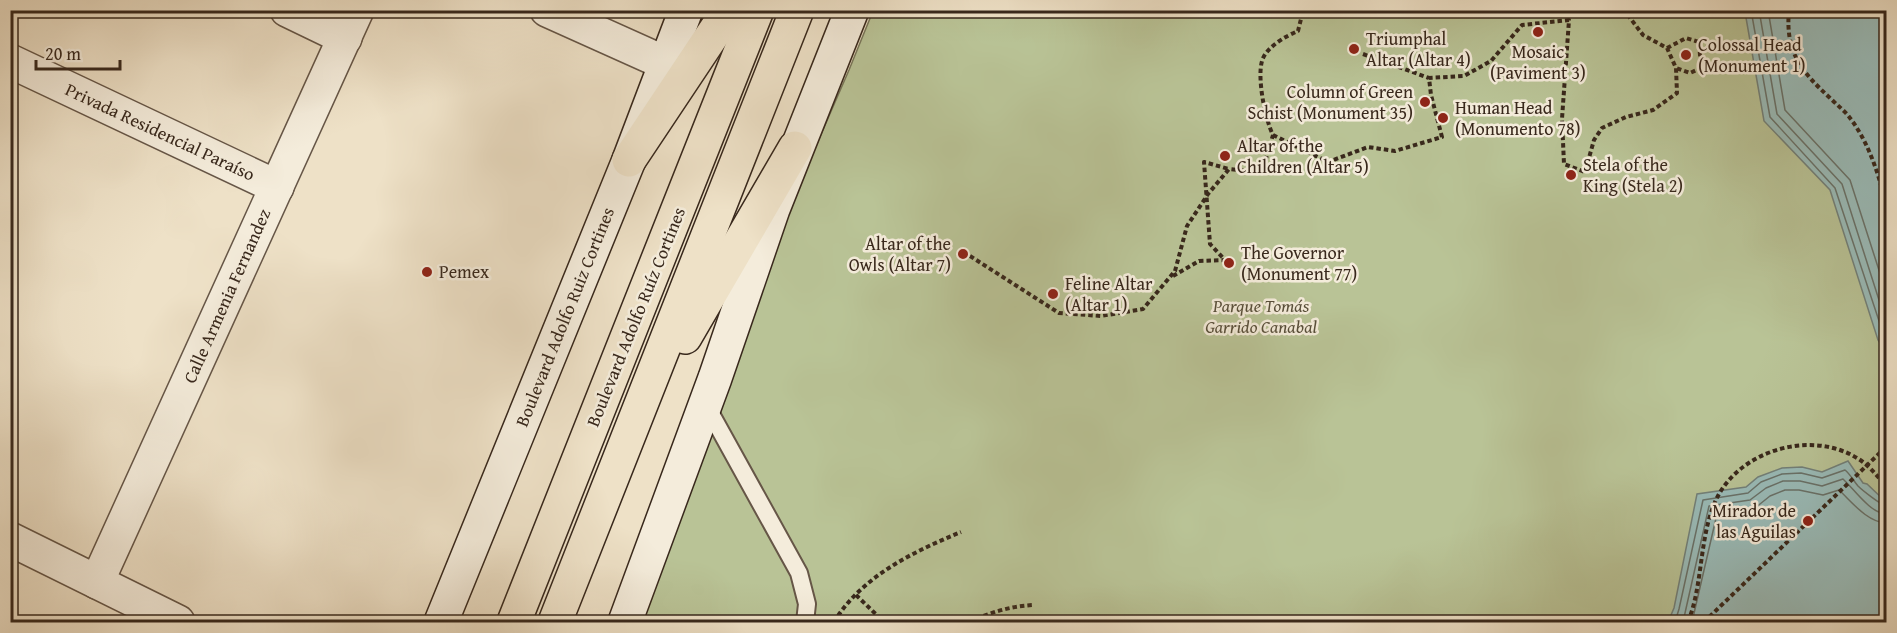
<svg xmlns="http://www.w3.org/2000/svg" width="1897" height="633" viewBox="0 0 1897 633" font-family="'Gentium Book Plus',serif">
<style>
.green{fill:#b9c396;stroke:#787659;stroke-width:1.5}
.water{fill:#9abcb9;stroke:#73817a;stroke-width:1.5}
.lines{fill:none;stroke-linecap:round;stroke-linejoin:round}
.shore{stroke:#69726a;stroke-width:1.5}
.service-casing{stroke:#665647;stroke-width:20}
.minor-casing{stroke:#665647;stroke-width:36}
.secondary-casing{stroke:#38281c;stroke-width:36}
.trunk-casing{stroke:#38281c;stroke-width:36}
.path{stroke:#38281c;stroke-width:4;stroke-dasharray:4.5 3;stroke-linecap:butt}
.service{stroke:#f4ecdb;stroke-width:16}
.minor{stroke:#f4ecdb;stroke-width:33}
.secondary{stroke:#f4ecdb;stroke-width:33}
.trunk{stroke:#eee1c7;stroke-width:33}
.poi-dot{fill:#8f2418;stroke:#f4ecdb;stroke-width:2}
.labels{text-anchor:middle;stroke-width:5;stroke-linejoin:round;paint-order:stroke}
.poi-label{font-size:18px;fill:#38281c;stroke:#f4ecdb;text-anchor:start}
.street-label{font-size:18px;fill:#38281c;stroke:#f4ecdb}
.park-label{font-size:18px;font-style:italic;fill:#584f3a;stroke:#f4ecdb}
</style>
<rect width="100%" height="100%" fill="#eee1c7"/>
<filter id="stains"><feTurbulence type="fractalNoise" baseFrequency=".00333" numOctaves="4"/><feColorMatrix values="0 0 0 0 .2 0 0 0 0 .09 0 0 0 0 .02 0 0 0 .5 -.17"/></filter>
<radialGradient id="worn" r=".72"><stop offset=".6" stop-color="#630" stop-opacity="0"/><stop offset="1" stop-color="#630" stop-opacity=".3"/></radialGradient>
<polygon class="green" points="873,11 1801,11 1886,165 1886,522 1722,622 635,622 715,378 849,70"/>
<g class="water">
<polygon points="1748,10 1886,11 1886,353 1878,340 1830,190 1764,121 1745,12"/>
<polygon points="1848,461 1863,483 1867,484 1886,502 1886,622 1668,622 1674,608 1697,494 1746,487 1758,477 1782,468 1802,467 1822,472"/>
</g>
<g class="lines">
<g class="shore">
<polyline points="1751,10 1770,117 1835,188 1886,342"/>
<polyline points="1759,10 1777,114 1842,184 1886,322"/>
<polyline points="1768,10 1785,110 1850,180 1886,292"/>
<path d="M1675 622 1679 609 1703 500 1748 493 1761 482 1782 474 1801 473 1822 478 1845 470C1850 474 1853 480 1858 486 1862 490 1881 505 1886 506"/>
<path d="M1683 622 1709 506 1750 500 1766 488 1783 481H1800L1822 486 1843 479C1854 489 1870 513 1886 514"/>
<path d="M1692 622 1717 514 1755 508 1770 496 1785 490H1799L1823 495 1839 490C1852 502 1867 522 1886 523"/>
</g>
<g class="service-casing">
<polyline id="service" points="705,403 799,573 807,604 805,622"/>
</g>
<g class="minor-casing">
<g id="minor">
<polyline points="287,10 345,38"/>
<polyline points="547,10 665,63"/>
<polyline points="10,61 277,187"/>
<polyline points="10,539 178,622"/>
<polyline points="97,582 357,10"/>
</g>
</g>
<g class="secondary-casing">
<g id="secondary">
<polyline points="441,622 629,160 686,10"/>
<polyline points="625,622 715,378 773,209 852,10"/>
</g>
</g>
<g class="trunk-casing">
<g id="trunk">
<polyline points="629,160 729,10"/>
<polyline points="685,337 795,148"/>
<polyline points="514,622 757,10"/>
<polyline points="555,622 797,10"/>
</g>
</g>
<g class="path">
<path d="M1789 10C1785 52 1801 71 1830 98 1837 105 1845 111 1850 118 1869 143 1878 173 1886 203"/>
<polyline points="1667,48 1686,38 1699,42 1701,68 1690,73 1676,68"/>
<polyline points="1363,54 1429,78"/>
<polyline points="1273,135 1328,162 1368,147 1395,151 1442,137 1431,95 1429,78 1464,76 1491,61 1522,25 1569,20 1562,119 1564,164 1585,172 1594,140 1602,128 1626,117 1653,110 1677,93 1676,68 1667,48 1643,35 1624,10"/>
<path d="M970 256 1059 313 1101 316 1143 309 1175 271 1187 226 1208 194 1229 169 1247 171 1265 162 1273 135C1265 119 1257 78 1262 61 1266 47 1286 36 1298 31L1302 15 1296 10"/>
<polyline points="1173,276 1199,261 1225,260 1210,244 1204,162 1229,169"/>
<polyline points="856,595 884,622"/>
<path d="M834 622C862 576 913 552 961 532"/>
<path d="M970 622C990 612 1012 606 1034 605"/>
<path d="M1688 622C1703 585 1699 539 1715 502 1737 451 1810 429 1857 458 1869 465 1877 476 1886 486"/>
<polyline points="1704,622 1886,447"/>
</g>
<use href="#service" class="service"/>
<use href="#minor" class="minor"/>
<use href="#secondary" class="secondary"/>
<use href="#trunk" class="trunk"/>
</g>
<g class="poi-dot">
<circle cx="1538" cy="32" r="6"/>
<circle cx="1354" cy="49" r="6"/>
<circle cx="1686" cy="55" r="6"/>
<circle cx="1425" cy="102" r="6"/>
<circle cx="1443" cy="118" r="6"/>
<circle cx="1225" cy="156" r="6"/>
<circle cx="1571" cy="175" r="6"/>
<circle cx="963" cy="254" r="6"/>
<circle cx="1229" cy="263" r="6"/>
<circle cx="427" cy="272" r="6"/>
<circle cx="1053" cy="294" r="6"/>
<circle cx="1808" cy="521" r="6"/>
</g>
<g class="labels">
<g class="poi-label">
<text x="1366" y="45">Triumphal<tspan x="1366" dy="21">Altar (Altar 4)</tspan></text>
<text x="1698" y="51">Colossal Head<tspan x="1698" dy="21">(Monument 1)</tspan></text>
<text x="1538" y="58" text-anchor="middle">Mosaic<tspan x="1538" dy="21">(Paviment 3)</tspan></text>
<text x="1413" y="98" text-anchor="end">Column of Green<tspan x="1413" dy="21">Schist (Monument 35)</tspan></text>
<text x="1455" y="114">Human Head<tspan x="1455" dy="21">(Monumento 78)</tspan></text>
<text x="1237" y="152">Altar of the<tspan x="1237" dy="21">Children (Altar 5)</tspan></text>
<text x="1583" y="171">Stela of the<tspan x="1583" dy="21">King (Stela 2)</tspan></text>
<text x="951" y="250" text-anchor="end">Altar of the<tspan x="951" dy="21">Owls (Altar 7)</tspan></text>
<text x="1241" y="259">The Governor<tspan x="1241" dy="21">(Monument 77)</tspan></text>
<text x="439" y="278">Pemex</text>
<text x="1065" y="290">Feline Altar<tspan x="1065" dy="21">(Altar 1)</tspan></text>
<text x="1796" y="517" text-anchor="end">Mirador de<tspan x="1796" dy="21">las Aguilas</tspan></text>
</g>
<g class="street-label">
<text transform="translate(160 132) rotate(25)" y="6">Privada Residencial Paraíso</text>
<text transform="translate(227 296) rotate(-66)" y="6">Calle Armenia Fernandez</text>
<text transform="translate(565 317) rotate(-68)" y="6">Boulevard Adolfo Ruiz Cortines</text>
<text transform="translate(636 317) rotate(-68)" y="6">Boulevard Adolfo Ruíz Cortines</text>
</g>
<g class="park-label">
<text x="1261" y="312">Parque Tomás<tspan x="1261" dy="21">Garrido Canabal</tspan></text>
</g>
</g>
<rect width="1897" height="633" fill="none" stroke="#eee1c7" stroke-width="36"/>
<rect x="12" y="12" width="1873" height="609" fill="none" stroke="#38281c" stroke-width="3"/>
<rect x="18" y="18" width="1861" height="597" fill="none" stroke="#38281c" stroke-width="1.5"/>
<path d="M36 60v9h84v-9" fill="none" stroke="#38281c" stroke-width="3"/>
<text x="45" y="60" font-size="18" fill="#38281c" stroke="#f4ecdb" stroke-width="4.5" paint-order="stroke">20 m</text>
<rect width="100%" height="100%" filter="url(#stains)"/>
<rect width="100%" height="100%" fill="url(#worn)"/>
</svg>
